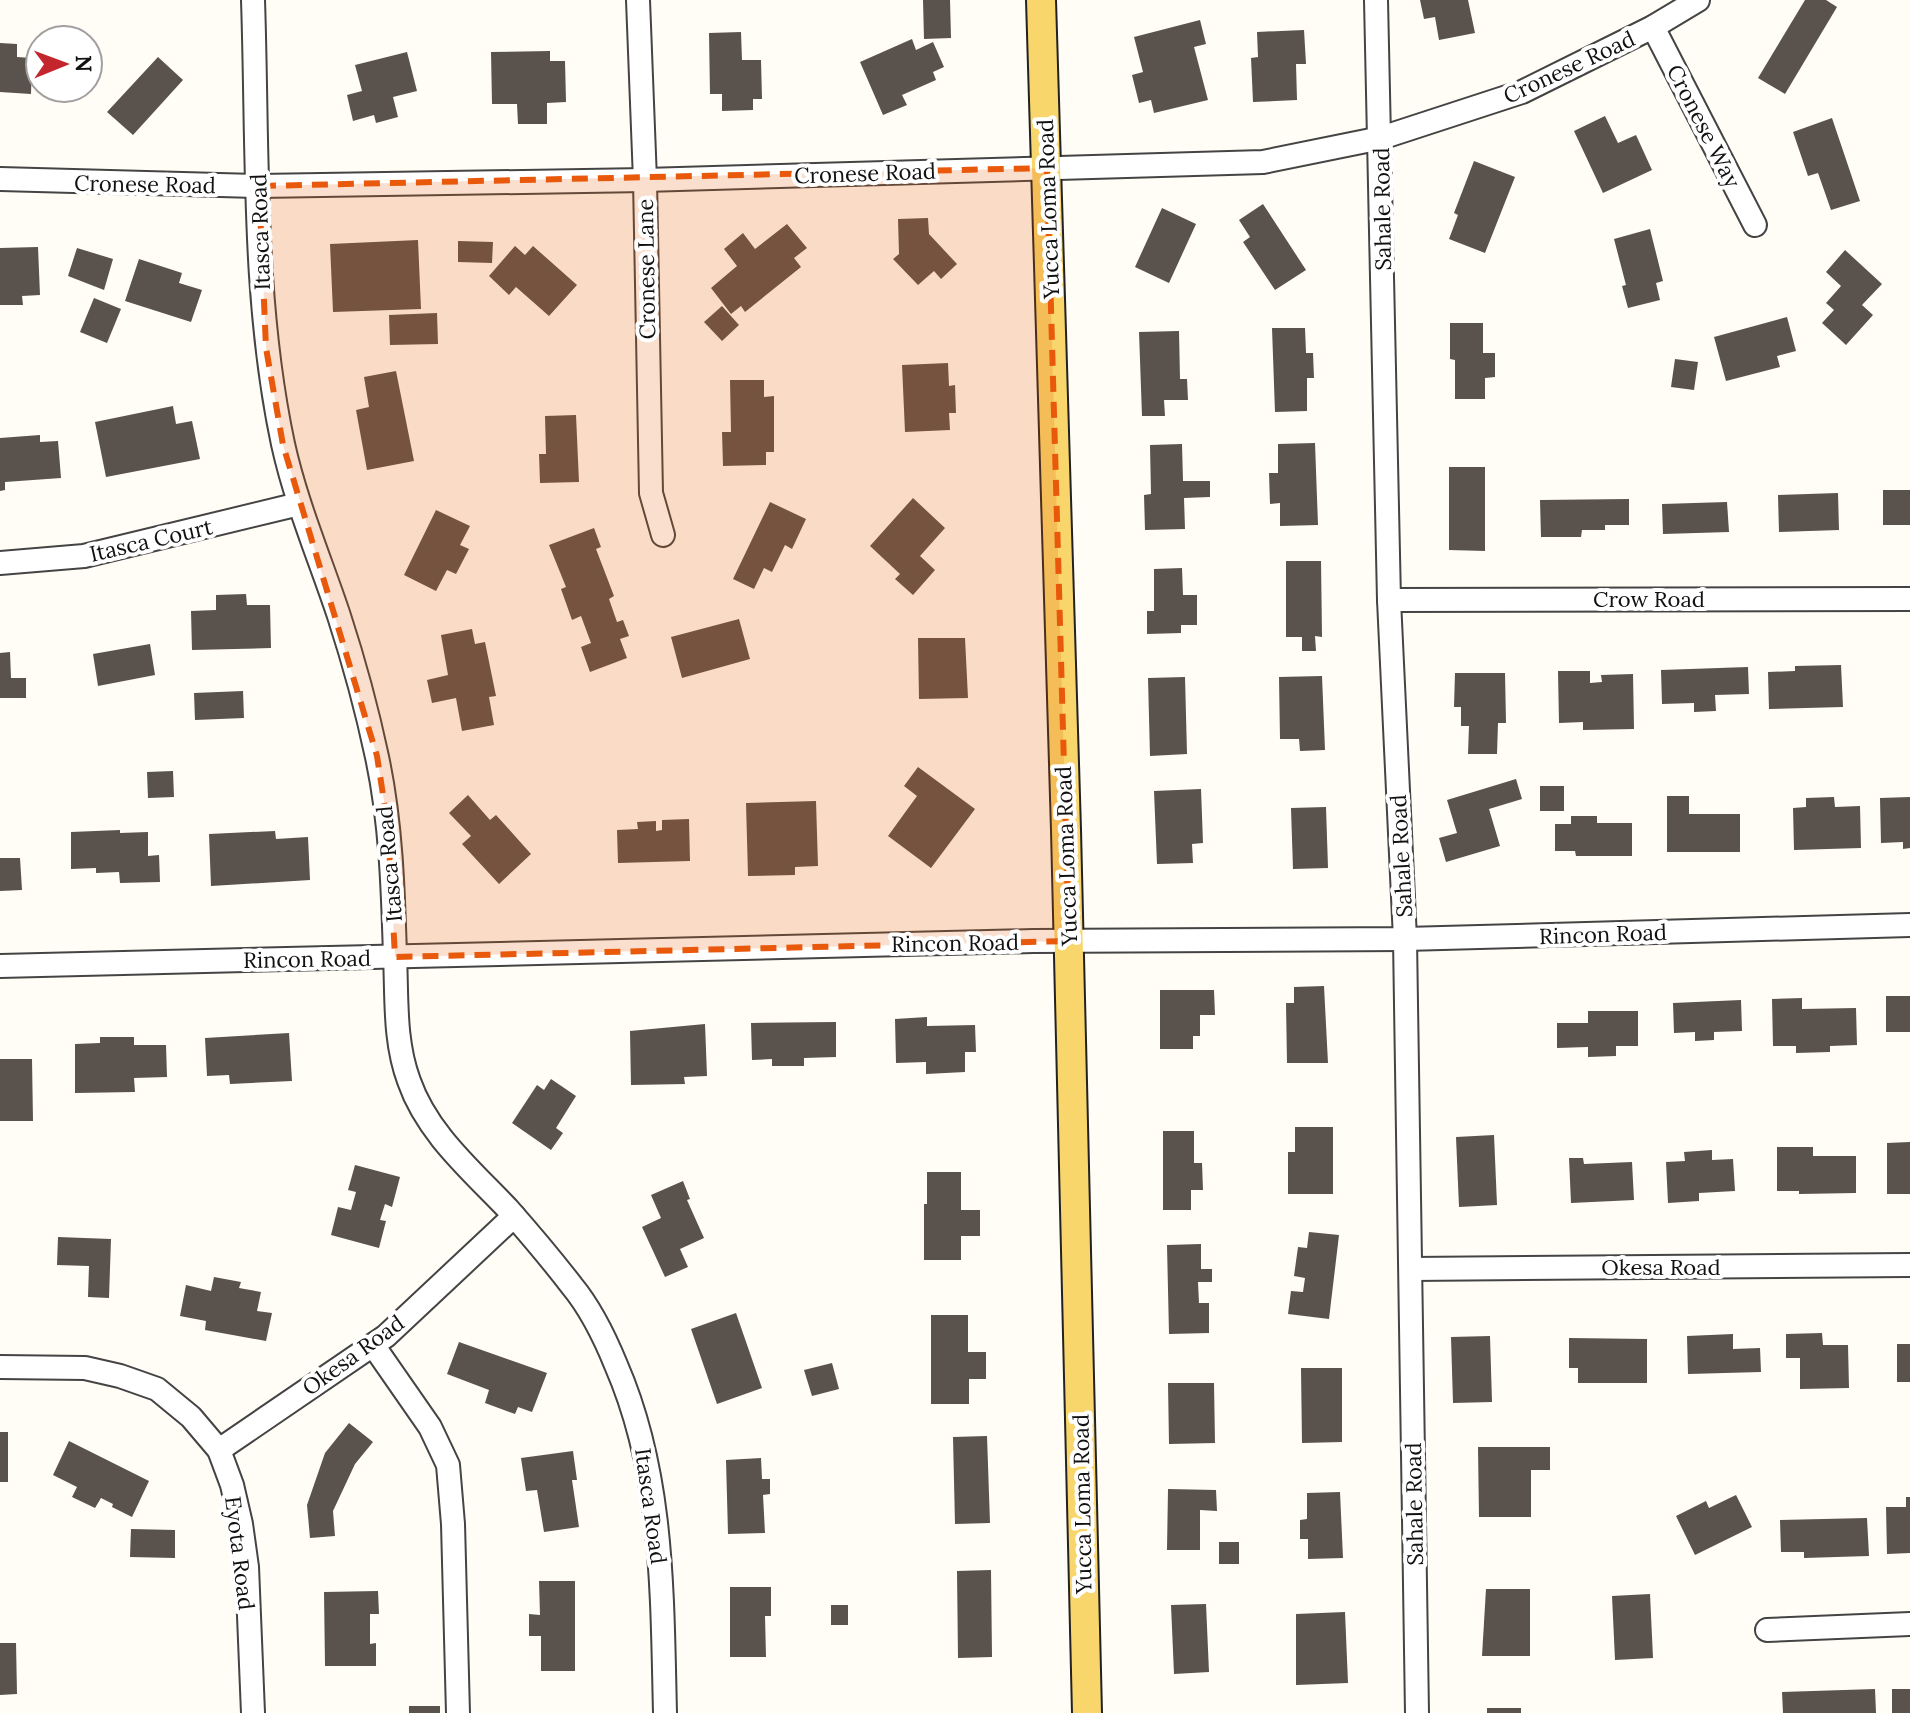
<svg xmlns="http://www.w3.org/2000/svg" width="1910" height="1713" viewBox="0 0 1910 1713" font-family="Lora,serif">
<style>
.building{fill:#5a524d}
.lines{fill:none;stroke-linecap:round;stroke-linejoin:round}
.minor-casing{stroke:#444;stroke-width:26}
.major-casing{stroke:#222;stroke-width:32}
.minor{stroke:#fff;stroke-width:22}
.major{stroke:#f9d66b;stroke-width:28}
.marked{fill:#e8590c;fill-opacity:0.2;stroke:#e8590c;stroke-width:6;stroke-dasharray:16 10;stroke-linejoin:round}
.labels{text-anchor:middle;stroke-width:8;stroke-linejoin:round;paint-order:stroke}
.street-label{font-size:22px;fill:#111;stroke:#fff}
</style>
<rect width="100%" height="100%" fill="#fffdf5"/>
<g class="building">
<polygon points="923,0 950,0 951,38 924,39"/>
<polygon points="1420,0 1468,0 1475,33 1439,40 1435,17 1424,19"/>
<polygon points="1805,0 1826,0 1837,7 1785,94 1758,78"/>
<polygon points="1200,20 1206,44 1194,47 1208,100 1154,113 1151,100 1139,103 1132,75 1143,72 1134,37"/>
<polygon points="1304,30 1306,64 1296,64 1297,100 1253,102 1251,58 1258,57 1257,32"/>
<polygon points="741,32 742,60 761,60 762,99 753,99 753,110 722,111 722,94 710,94 709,33"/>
<polygon points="912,39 916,50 933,42 944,67 933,72 936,80 902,95 907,105 883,115 860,62"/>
<polygon points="0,43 17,44 17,57 32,58 31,94 0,92"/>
<polygon points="550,51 550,61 565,61 566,102 547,103 547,124 518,124 517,104 492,104 491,52"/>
<polygon points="407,52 417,91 393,97 398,117 376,123 374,115 353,121 347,95 362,91 355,65"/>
<polygon points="158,57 183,80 133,135 107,112"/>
<polygon points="1605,116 1618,143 1636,135 1652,170 1603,193 1574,131"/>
<polygon points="1832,118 1860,201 1831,210 1818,173 1808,176 1793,132"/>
<polygon points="1474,161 1515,177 1485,253 1449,239 1458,215 1454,213"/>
<polygon points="1263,204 1306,270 1275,290 1243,242 1250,237 1239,220"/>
<polygon points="1162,208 1196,224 1169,283 1135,267"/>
<polygon points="928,218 929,234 957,264 941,279 934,271 918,285 893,259 899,254 898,219"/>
<polygon points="787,224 807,248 794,258 801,267 745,312 741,306 731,314 711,288 737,266 724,249 743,233 755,249"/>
<polygon points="1650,229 1663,281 1656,283 1660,300 1628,308 1622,286 1626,285 1614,239"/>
<polygon points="418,240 421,309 333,312 330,244"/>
<polygon points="458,241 493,242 492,263 458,262"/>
<polygon points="515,246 525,255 533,246 577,285 549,316 516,287 509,295 489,276"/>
<polygon points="38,247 40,295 22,296 23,305 0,305 0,248"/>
<polygon points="77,248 113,259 104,290 68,276"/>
<polygon points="1845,250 1882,284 1862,305 1873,315 1846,345 1822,323 1834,310 1826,303 1841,286 1826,272"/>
<polygon points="139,259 182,273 179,283 202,290 191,322 125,301"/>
<polygon points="94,298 121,309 107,343 80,332"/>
<polygon points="722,306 739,325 722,341 704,322"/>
<polygon points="437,313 438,344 390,345 389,315"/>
<polygon points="1787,317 1796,351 1777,356 1780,367 1726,381 1714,337"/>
<polygon points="1450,323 1483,323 1483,353 1495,353 1495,377 1485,378 1485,399 1455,399 1455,360 1450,359"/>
<polygon points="1272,328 1305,328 1306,353 1313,353 1314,378 1307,378 1307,411 1275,412"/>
<polygon points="1179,331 1180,379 1187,379 1188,400 1164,400 1165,416 1142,416 1139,332"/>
<polygon points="1675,359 1698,362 1694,390 1671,387"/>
<polygon points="948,363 949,386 955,385 956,413 949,413 950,430 905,432 902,365"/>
<polygon points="396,371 414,461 367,470 356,410 369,407 364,377"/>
<polygon points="730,380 764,380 764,397 774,396 774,452 766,452 766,465 723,466 722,432 731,432"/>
<polygon points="173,406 176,424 192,421 200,459 106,477 95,422"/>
<polygon points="576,415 579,482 540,483 539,454 546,454 545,416"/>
<polygon points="40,435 40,442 58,441 61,478 5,482 5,490 0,491 0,438"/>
<polygon points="1315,443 1318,525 1280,526 1280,503 1270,504 1269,473 1278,473 1278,444"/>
<polygon points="1182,444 1183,481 1210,481 1210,497 1184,498 1185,529 1145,530 1144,495 1151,494 1150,445"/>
<polygon points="1449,467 1485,467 1485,551 1449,550"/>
<rect x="1883" y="490" width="27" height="35"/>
<polygon points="1838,493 1839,530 1779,532 1778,495"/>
<polygon points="913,498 945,528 920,556 935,570 913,595 895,579 900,574 870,546"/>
<polygon points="1629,499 1629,525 1605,525 1605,530 1582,530 1581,537 1541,537 1540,500"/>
<polygon points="770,502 806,519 792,549 785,545 772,572 764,568 754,589 733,579"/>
<polygon points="1727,502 1729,532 1663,534 1662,504"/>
<polygon points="436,510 470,526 460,545 469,549 456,574 447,570 436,591 404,575"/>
<polygon points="594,528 601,547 596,549 614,596 609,599 617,622 623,620 629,636 620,639 627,658 590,672 581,647 591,643 581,616 572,620 561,589 566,587 549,545"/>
<polygon points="1286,561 1321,561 1322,637 1315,636 1316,651 1302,651 1302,637 1286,637"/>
<polygon points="1182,568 1183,595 1197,595 1197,625 1181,625 1181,633 1147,634 1147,611 1154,611 1154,569"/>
<polygon points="246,594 247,605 270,605 271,648 192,650 191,611 216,610 216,595"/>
<polygon points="739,619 750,659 682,678 671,637"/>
<polygon points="472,629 475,644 485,642 496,696 489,697 494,725 462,731 456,698 432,703 427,680 448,675 441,635"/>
<polygon points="918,638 965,638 968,698 919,699"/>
<polygon points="150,644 155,675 98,686 93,654"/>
<polygon points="10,652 11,678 26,678 26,698 0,698 0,653"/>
<polygon points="1841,665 1843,707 1769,709 1768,672 1795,671 1795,666"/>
<polygon points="1748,667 1749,694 1715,695 1716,711 1694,712 1694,703 1662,704 1661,670"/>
<polygon points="1558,671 1590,671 1590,683 1602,682 1601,675 1633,674 1634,729 1583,730 1583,722 1559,723"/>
<polygon points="1455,673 1505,673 1506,723 1498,723 1497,754 1468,754 1469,726 1461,726 1461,707 1454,707"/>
<polygon points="1322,676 1325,750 1300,751 1299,739 1280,739 1279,677"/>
<polygon points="1185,677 1187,754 1150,756 1148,678"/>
<polygon points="243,691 244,718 195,720 194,693"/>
<polygon points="918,767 975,809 931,868 888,836 917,796 904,786"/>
<polygon points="173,771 174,797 148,798 147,772"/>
<polygon points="1516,779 1522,799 1489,809 1500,846 1446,862 1439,838 1457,833 1447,800"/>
<rect x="1540" y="786" width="24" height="25"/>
<polygon points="1201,789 1203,843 1192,844 1193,863 1157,864 1154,791"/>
<polygon points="468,795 490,820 496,815 531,854 499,884 462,844 471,836 449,813"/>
<polygon points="1667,796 1689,796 1689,814 1740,814 1740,852 1667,852"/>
<polygon points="1834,797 1835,807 1860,806 1861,848 1794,850 1793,808 1806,807 1806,798"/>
<polygon points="1910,797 1910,848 1903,849 1903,842 1881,843 1880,798"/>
<polygon points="816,801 818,866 795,867 795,875 748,876 746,803"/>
<polygon points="1326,807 1328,868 1293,869 1291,808"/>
<polygon points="1571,816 1597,816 1597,823 1632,823 1632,856 1576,856 1575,851 1555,851 1555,824 1571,824"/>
<polygon points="689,819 690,861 618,863 617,830 638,829 637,822 656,821 656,831 662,830 662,820"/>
<polygon points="120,830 120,833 148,832 148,856 159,855 160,882 120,883 119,872 96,873 96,868 71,869 71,832"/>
<polygon points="275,831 276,839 308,837 310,880 211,886 209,834"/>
<polygon points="0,858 20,858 22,890 0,891"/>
<polygon points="1324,986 1328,1063 1287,1063 1286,1003 1294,1003 1294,987"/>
<polygon points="1160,990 1214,990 1215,1015 1200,1015 1200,1036 1193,1036 1193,1049 1160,1049"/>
<rect x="1886" y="996" width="24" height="36"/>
<polygon points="1802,998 1802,1009 1856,1008 1857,1045 1830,1046 1830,1052 1796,1053 1796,1046 1773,1046 1772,999"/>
<polygon points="1741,1000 1742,1031 1714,1032 1714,1040 1695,1041 1695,1032 1674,1033 1673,1003"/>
<polygon points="1588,1011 1638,1011 1638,1046 1616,1046 1616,1056 1588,1057 1588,1047 1557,1048 1557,1023 1588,1023"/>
<polygon points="927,1017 927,1026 975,1025 976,1052 965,1052 965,1072 926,1074 926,1062 896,1063 895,1019"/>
<polygon points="836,1022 836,1057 804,1058 804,1066 772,1066 772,1059 752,1060 751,1023"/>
<polygon points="705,1024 707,1076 684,1077 685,1084 631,1085 630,1031"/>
<polygon points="289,1033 292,1081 230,1084 229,1075 207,1076 205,1038"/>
<polygon points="100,1037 134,1037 134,1045 166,1045 167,1077 134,1078 135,1092 75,1093 75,1044 100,1043"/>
<polygon points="0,1059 32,1059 33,1121 0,1121"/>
<polygon points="551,1079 576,1096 556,1128 563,1133 551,1150 512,1123 537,1085 544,1090"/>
<polygon points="1295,1127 1333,1127 1333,1194 1288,1194 1288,1152 1295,1152"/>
<polygon points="1163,1131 1194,1131 1194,1163 1202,1163 1203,1190 1191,1190 1191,1210 1163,1210"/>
<polygon points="1494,1135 1497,1205 1459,1207 1456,1137"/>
<polygon points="1910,1142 1910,1194 1887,1194 1887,1143"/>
<polygon points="1777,1147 1813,1147 1813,1156 1856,1156 1856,1193 1799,1194 1799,1191 1777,1191"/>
<polygon points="1712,1150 1712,1160 1733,1159 1735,1191 1699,1193 1699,1201 1668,1203 1666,1162 1685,1161 1684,1152"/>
<polygon points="1569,1158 1583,1158 1584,1164 1632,1162 1634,1200 1571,1203"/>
<polygon points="355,1165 400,1177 392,1207 385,1204 380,1220 386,1221 379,1248 331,1235 338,1207 351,1210 356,1192 348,1190"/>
<polygon points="927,1172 961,1172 961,1210 980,1210 980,1236 961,1236 961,1260 924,1260 924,1204 927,1204"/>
<polygon points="683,1181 690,1199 687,1200 704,1238 680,1249 688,1267 665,1277 642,1227 661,1218 651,1195"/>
<polygon points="1309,1232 1339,1235 1329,1319 1288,1314 1291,1291 1303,1292 1305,1278 1294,1276 1298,1247 1307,1248"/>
<polygon points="58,1237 111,1239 109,1298 88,1297 89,1266 57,1265"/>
<polygon points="1201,1244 1201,1269 1212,1269 1212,1282 1198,1282 1199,1303 1209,1303 1209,1333 1169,1334 1167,1245"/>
<polygon points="214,1277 241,1282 239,1288 261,1292 257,1311 272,1313 266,1341 205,1330 206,1321 180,1316 186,1285 211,1291"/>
<polygon points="736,1313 762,1388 717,1404 691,1329"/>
<polygon points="931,1315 968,1315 968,1352 986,1352 986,1379 969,1379 969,1404 931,1404"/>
<polygon points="1822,1333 1823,1345 1848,1345 1849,1388 1800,1389 1800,1358 1786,1358 1786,1334"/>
<polygon points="1733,1334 1733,1349 1760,1348 1761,1372 1688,1374 1687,1336"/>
<polygon points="1490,1336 1492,1402 1453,1403 1451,1337"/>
<polygon points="1569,1338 1647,1339 1647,1383 1578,1383 1578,1368 1569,1368"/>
<polygon points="459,1342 547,1373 532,1412 518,1407 515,1414 485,1403 489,1390 447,1374"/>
<rect x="1897" y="1344" width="13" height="38"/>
<polygon points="832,1363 839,1389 812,1396 804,1370"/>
<polygon points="1301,1368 1342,1368 1342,1442 1302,1443"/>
<polygon points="1168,1383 1214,1383 1215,1443 1169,1444"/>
<polygon points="349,1423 373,1442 355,1464 333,1511 335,1536 310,1538 307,1505 325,1453"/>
<rect x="0" y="1432" width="8" height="50"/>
<polygon points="987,1436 990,1523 955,1524 953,1437"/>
<polygon points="69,1441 149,1481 132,1517 112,1507 113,1504 101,1498 95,1508 72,1497 77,1487 53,1475"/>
<polygon points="1478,1447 1550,1447 1550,1470 1531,1470 1531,1517 1479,1517"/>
<polygon points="573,1451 577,1480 572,1480 579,1527 544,1532 537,1490 526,1491 521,1458"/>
<polygon points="761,1458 762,1479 770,1479 770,1494 763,1495 765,1533 728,1534 726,1460"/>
<polygon points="1168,1489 1216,1490 1217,1511 1200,1510 1200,1550 1167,1550"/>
<polygon points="1340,1492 1343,1558 1308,1559 1308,1539 1300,1539 1300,1520 1307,1519 1307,1493"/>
<polygon points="1736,1495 1752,1527 1695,1555 1676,1516 1706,1501 1709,1508"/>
<polygon points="1906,1497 1910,1497 1910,1553 1887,1554 1886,1507 1906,1507"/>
<polygon points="1867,1518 1869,1556 1804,1558 1804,1552 1781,1552 1780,1520"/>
<polygon points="131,1529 175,1530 175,1558 130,1557"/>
<rect x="1219" y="1542" width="20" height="22"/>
<polygon points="991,1570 992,1657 958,1658 957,1571"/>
<polygon points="539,1581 575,1581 575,1671 541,1671 541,1636 529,1636 529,1614 540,1615"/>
<polygon points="730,1587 771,1587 771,1616 765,1616 766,1657 730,1657"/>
<polygon points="1486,1589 1530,1589 1530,1656 1482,1656"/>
<polygon points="378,1591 379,1614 370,1614 370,1644 376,1643 376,1666 325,1666 324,1592"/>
<polygon points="1650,1594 1653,1658 1615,1660 1612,1596"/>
<polygon points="1206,1604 1209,1672 1174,1674 1171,1605"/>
<rect x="831" y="1605" width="17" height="20"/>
<polygon points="1345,1612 1348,1683 1296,1685 1296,1614"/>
<polygon points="0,1643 16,1643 17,1694 0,1695"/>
<polygon points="1875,1689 1876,1713 1783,1713 1782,1692"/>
<rect x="1892" y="1689" width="18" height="24"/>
<rect x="409" y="1706" width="31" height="7"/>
<rect x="1487" y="1708" width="34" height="5"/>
</g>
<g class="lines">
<g class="minor-casing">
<g id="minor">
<path d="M253 0C258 147 252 299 283 444 296 503 320 559 339 616 354 662 367 710 377 757 391 822 393 889 395 956 397 998 394 1041 409 1081 427 1133 471 1170 508 1209 530 1234 552 1260 572 1286 591 1309 605 1338 616 1365 664 1475 662 1595 665 1713"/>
<polyline points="638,0 645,180 651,493 663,535"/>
<polyline points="1376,0 1389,600 1405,939 1417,1713"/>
<polyline points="1653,27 1755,225"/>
<polyline points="0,179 259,186 645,180 1263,162 1381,138 1522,92 1653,27 1698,0"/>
<polyline points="0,563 84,556 299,504"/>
<polyline points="1389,600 1910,599"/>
<polyline points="0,966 1033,941 1405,939 1910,925"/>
<polyline points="1411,1269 1910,1265"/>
<polyline points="373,1345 430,1427 448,1465 453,1524 458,1713"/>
<polyline points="0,1367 85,1368 120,1376 157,1389 191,1417 219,1450 232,1485 241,1524 247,1567 253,1713"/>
<polyline points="219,1450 386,1336 514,1216"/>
<polyline points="1767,1630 1910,1624"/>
</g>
</g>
<g class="major-casing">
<polyline id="major" points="1041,0 1066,830 1087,1713"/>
</g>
<use href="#minor" class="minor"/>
<use href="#major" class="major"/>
</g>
<path class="marked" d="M1047 168 1069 941 395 957 388 827 377 756 283 445 266 348 259 186Z"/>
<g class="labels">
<g class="street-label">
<text transform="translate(1569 67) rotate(-25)" y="8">Cronese Road</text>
<text transform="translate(1704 126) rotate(63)" y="8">Cronese Way</text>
<text transform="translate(865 173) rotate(-2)" y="8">Cronese Road</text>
<text transform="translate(145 184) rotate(1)" y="8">Cronese Road</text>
<text transform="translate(1048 209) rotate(-92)" y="8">Yucca Loma Road</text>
<text transform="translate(1382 209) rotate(-91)" y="8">Sahale Road</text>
<text transform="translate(260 232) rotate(-92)" y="8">Itasca Road</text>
<text transform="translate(646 269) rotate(-91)" y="8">Cronese Lane</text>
<text transform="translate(151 540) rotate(-13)" y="8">Itasca Court</text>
<text x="1649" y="607">Crow Road</text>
<text transform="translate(1066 856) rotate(-92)" y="8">Yucca Loma Road</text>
<text transform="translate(1401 856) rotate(-93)" y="8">Sahale Road</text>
<text transform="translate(389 864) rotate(-95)" y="8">Itasca Road</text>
<text transform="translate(1603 934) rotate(-2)" y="8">Rincon Road</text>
<text transform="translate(955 943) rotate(-1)" y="8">Rincon Road</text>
<text transform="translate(307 959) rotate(-1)" y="8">Rincon Road</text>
<text x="1661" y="1275">Okesa Road</text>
<text transform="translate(353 1355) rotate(-36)" y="8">Okesa Road</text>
<text transform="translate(1082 1504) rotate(-91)" y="8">Yucca Loma Road</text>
<text transform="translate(1414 1504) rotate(-91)" y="8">Sahale Road</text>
<text transform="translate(651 1506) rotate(82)" y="8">Itasca Road</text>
<text transform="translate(240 1553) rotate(83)" y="8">Eyota Road</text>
</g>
</g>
<g transform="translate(64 64) rotate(89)"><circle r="38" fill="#ffffff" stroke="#a0a0a0" stroke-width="2"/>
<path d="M0-6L14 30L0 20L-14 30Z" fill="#c4262e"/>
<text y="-12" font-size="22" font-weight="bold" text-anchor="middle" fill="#111111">N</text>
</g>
</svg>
